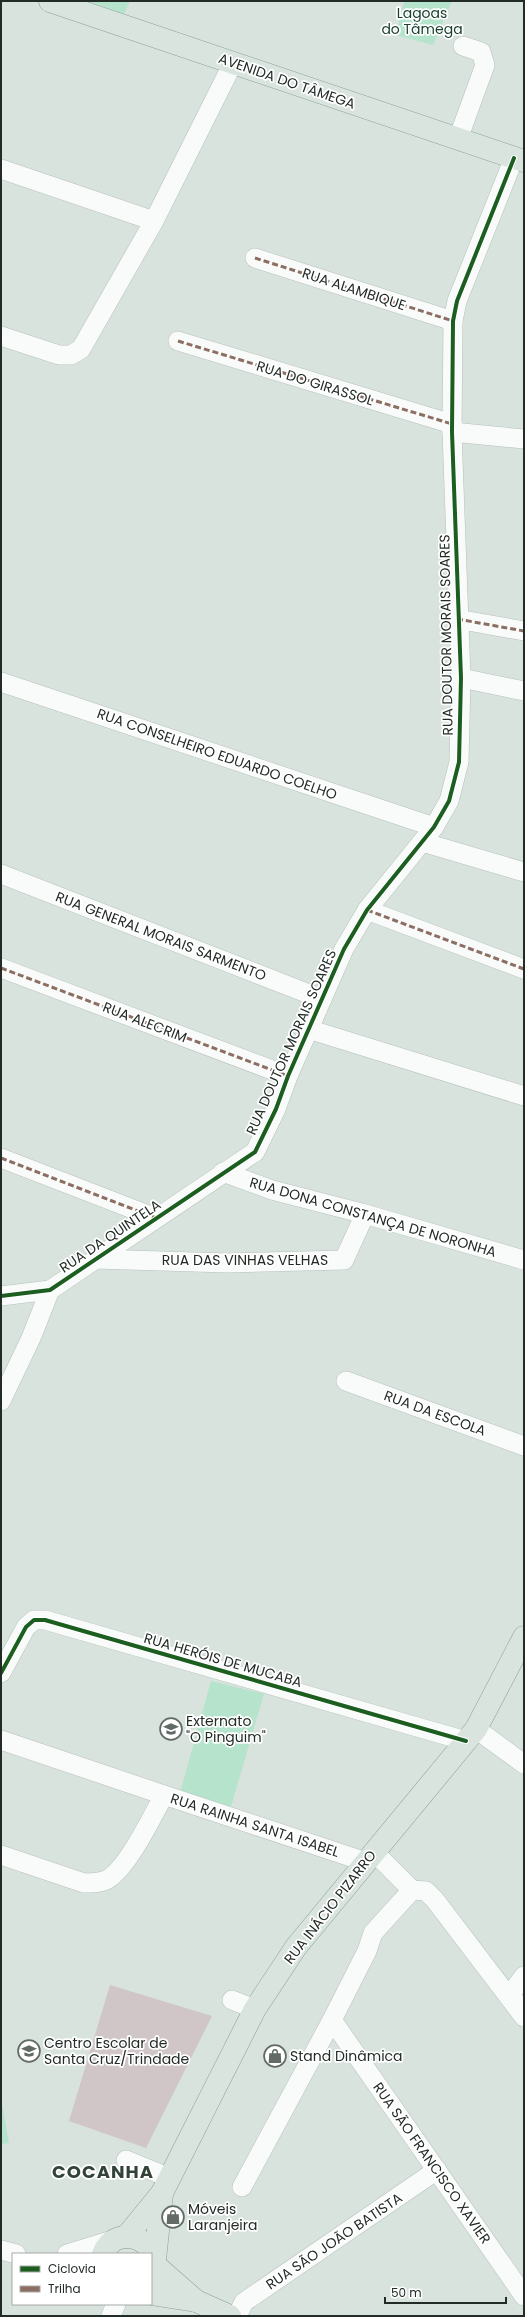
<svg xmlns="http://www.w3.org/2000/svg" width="525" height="2317" viewBox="0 0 525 2317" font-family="Poppins,sans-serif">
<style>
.green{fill:#b5e3cc}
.building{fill:#d0c6c8}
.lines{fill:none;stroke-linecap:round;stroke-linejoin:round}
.minor-casing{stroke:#b8c1bc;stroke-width:20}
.major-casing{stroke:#8ca097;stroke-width:23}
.minor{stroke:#f9fbfa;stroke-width:19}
.major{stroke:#dae4df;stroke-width:22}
.quiet{stroke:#8d6e63;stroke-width:3;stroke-dasharray:6 3;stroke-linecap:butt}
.cycleway-casing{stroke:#fff;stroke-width:6}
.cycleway{stroke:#1b5e20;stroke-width:4}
.labels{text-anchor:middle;stroke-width:3.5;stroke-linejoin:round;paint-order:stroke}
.park-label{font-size:14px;fill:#1b402f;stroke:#fff}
.street-label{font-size:14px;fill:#232b26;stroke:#fff}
.poi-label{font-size:14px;fill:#232b26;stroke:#fff;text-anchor:start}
.district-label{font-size:18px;font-weight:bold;letter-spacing:1px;fill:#32443a;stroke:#fff}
</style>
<rect width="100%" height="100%" fill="#d7e3dc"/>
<g class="green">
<polygon points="88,1 130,1 124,14"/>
<polygon points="404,1 452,1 433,45 396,35"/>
<polygon points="211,1681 264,1694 230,1810 180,1793"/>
<polygon points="1,2099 9,2143 1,2144"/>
</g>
<polygon class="building" points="110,1985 212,2016 146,2148 69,2121"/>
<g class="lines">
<g class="minor-casing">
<g id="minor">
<polyline points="458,139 485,65 481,52 463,46"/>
<polyline points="1,169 154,221"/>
<polyline points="255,258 453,321"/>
<polyline points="1,336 59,355 71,355 81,349 154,221 233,63"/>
<polyline points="178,341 452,424"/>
<polyline points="452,432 524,439"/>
<polyline points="457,619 524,631"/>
<polyline points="461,678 524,691"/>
<polyline points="1,682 434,827"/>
<polyline points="422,842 524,872"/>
<polyline points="1,874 322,999"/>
<polyline points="367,910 524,969"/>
<polyline points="1,968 288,1076"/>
<polyline points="308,1029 524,1096"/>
<polyline points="1,1158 156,1218"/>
<polyline points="223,1172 272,1190 365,1214 524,1260"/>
<polyline points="95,1259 228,1263 344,1260 365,1214"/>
<polyline points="1,1296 50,1290 255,1152 276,1109 288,1076 344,949 367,910 434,827 449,801 459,762 461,678 452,432 453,321 457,301 514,158"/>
<polyline points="346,1381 524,1446"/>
<polyline points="1,1401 31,1338 50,1290"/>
<polyline points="1,1673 26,1627 34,1620 45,1620 466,1741"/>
<polyline points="476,1729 524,1764"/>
<polyline points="1,1740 164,1795"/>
<polyline points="374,1852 412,1890 426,1891 435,1900 524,2017"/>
<path d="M1 1855 84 1883C92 1883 101 1883 108 1879 128 1867 152 1817 164 1795L366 1862"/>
<polyline points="412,1890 373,1933 367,1951 332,2020 524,2296"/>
<polyline points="232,2000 255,2009"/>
<polyline points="518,2004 509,1996 524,1976"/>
<polyline points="126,2160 170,2178"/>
<polyline points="242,2187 332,2020"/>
<polyline points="1,2250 16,2254"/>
<polyline points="67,2254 119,2238"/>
<polyline points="111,2316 116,2304"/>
<polyline points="237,2316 244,2302 437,2170"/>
</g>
</g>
<g class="major-casing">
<g id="major">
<polyline points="50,1 524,161"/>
<polyline points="126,2237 162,2193 255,2009 296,1947 476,1729 524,1637"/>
<path d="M103 2254C118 2219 169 2243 151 2279"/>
<polyline points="155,2259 162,2193"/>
<polyline points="155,2265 196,2301 230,2316"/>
<polyline points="151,2294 196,2301"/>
</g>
</g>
<use href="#minor" class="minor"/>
<use href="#major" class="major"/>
<g class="quiet">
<polyline points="255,258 453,321"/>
<polyline points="178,341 452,424"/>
<polyline points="457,619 524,631"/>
<polyline points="367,910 524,969"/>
<polyline points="1,968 288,1076"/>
<polyline points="1,1158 156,1218"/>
</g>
<g class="cycleway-casing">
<g id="cycleway">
<polyline points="1,1296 50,1290 255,1152 276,1109 288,1076 344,949 367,910 434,827 449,801 459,762 461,678 452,432 453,321 457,301 514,158"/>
<polyline points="1,1673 26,1627 34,1620 45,1620 466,1741"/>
</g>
</g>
<use href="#cycleway" class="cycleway"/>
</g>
<defs>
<g id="school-ring" transform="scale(1.15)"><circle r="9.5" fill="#fff" stroke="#626b66" stroke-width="1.5"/><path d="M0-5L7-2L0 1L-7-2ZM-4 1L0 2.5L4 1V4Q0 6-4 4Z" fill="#626b66"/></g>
<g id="shop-ring" transform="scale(1.15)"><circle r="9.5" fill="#fff" stroke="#626b66" stroke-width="1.5"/><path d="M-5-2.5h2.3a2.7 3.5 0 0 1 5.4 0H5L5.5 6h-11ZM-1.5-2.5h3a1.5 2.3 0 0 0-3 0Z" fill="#626b66"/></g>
</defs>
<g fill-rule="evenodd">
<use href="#school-ring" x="171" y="1729"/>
<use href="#school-ring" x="29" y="2051"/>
<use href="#shop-ring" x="275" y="2056"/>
<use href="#shop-ring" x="173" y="2217"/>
</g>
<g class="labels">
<g class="park-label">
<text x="422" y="18">Lagoas<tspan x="422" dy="16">do Tâmega</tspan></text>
</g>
<g class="street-label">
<text transform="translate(287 81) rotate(19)" y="5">AVENIDA DO TÂMEGA</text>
<text transform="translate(354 289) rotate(18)" y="5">RUA ALAMBIQUE</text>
<text transform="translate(315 383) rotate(17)" y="5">RUA DO GIRASSOL</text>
<text transform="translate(446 635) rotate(-91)" y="5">RUA DOUTOR MORAIS SOARES</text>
<text transform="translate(217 754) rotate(19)" y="5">RUA CONSELHEIRO EDUARDO COELHO</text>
<text transform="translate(161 936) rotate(21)" y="5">RUA GENERAL MORAIS SARMENTO</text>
<text transform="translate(145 1022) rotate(21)" y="5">RUA ALECRIM</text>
<text transform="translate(291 1042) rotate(-66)" y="5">RUA DOUTOR MORAIS SOARES</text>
<text transform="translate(373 1217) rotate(16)" y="5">RUA DONA CONSTANÇA DE NORONHA</text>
<text transform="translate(110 1236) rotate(-34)" y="5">RUA DA QUINTELA</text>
<text x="245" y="1265">RUA DAS VINHAS VELHAS</text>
<text transform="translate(435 1413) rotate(20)" y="5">RUA DA ESCOLA</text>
<text transform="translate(223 1660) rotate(16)" y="5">RUA HERÓIS DE MUCABA</text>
<text transform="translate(255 1825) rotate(18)" y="5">RUA RAINHA SANTA ISABEL</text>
<text transform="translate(330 1907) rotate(-52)" y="5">RUA INÁCIO PIZARRO</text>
<text transform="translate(432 2163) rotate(55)" y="5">RUA SÃO FRANCISCO XAVIER</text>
<text transform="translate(334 2241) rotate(-34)" y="5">RUA SÃO JOÃO BATISTA</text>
</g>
<g class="poi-label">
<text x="186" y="1726">Externato<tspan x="186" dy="16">"O Pinguim"</tspan></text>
<text x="44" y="2048">Centro Escolar de<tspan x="44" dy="16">Santa Cruz/Trindade</tspan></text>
<text x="290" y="2061">Stand Dinâmica</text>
<text x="188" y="2214">Móveis<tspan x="188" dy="16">Laranjeira</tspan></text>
</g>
<g class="district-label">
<text x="103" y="2178">COCANHA</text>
</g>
</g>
<rect width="525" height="2317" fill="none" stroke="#232b26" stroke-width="4"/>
<rect x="12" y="2253" width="140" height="52" fill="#ffffff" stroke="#a7aaa8"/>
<rect x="20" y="2266" width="20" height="6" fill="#1b5e20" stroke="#a7aaa8"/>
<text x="48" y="2273" font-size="12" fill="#232b26">Ciclovia</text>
<rect x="20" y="2286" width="20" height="6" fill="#8d6e63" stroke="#a7aaa8"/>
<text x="48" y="2293" font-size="12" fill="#232b26">Trilha</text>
<path d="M385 2297v6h121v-6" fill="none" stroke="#232b26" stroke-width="2"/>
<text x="391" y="2297" font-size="12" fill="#232b26" stroke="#ffffff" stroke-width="3" paint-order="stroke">50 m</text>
</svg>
